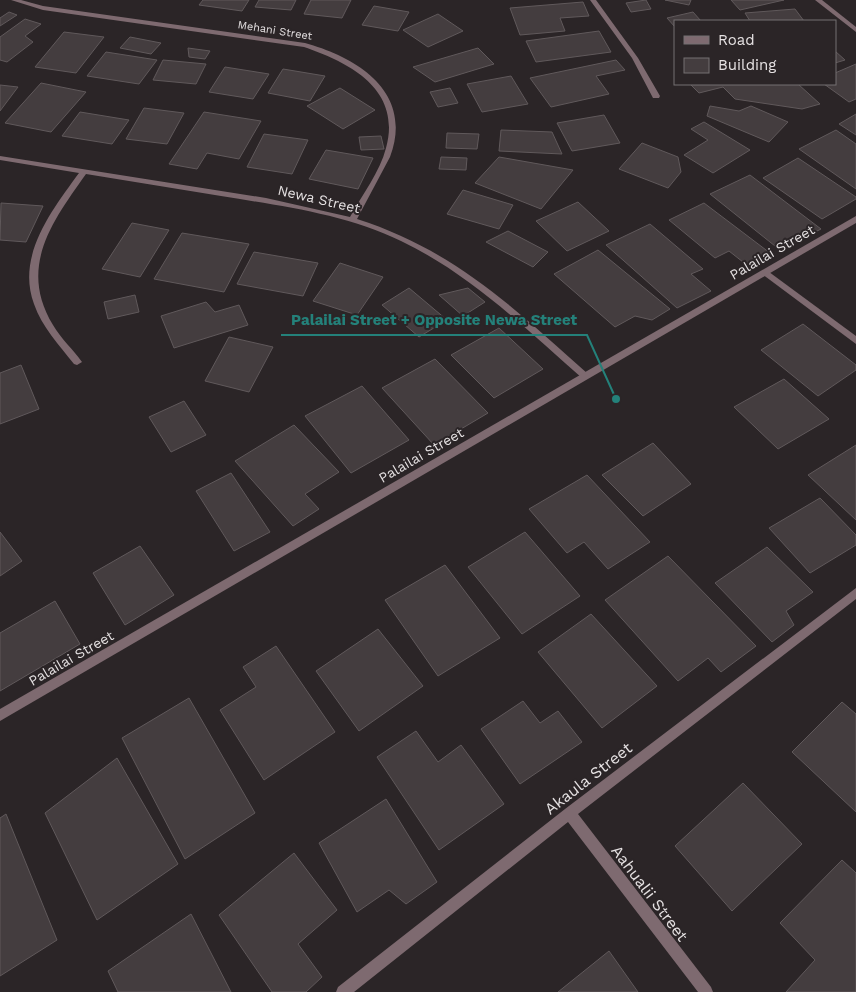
<svg xmlns="http://www.w3.org/2000/svg" width="856" height="992" viewBox="0 0 856 992" font-family="'Work Sans',sans-serif">
<style>
.building{fill:#443d3f;stroke:#60595b}
.lines{fill:none;stroke-linecap:round;stroke-linejoin:round}
.minor{fill:#7e6a70;fill-rule:evenodd}
.tertiary{fill:#7e6a70;fill-rule:evenodd}
.labels{text-anchor:middle;stroke-width:4;stroke-linejoin:round;paint-order:stroke}
.far-street-label{font-size:11px;fill:#e5e1e2;stroke:#2b2527}
.street-label{font-size:14px;fill:#e5e1e2;stroke:#2b2527}
.near-street-label{font-size:16px;fill:#e5e1e2;stroke:#2b2527}
.leader{fill:none;stroke:#24817a;stroke-width:2}
.callout-dot{fill:#24817a;stroke:#2b2527;stroke-width:2}
.callout-label{font-size:15px;text-anchor:middle;font-weight:bold;fill:#24817a;stroke:#2b2527;stroke-width:4;stroke-linejoin:round;paint-order:stroke}
</style>
<rect width="100%" height="100%" fill="#2b2527"/>
<g class="building">
<polygon points="203,0 249,0 242,11 199,5"/>
<polygon points="259,0 296,0 291,10 255,7"/>
<polygon points="311,0 351,0 342,18 304,14"/>
<polygon points="646,0 651,9 631,12 626,3"/>
<polygon points="665,0 691,0 689,5"/>
<polygon points="731,0 784,0 740,10"/>
<polygon points="583,2 589,16 560,18 565,31 520,35 510,8"/>
<polygon points="374,6 409,12 398,31 362,25"/>
<polygon points="795,9 804,21 750,21 745,13"/>
<polygon points="9,12 17,15 0,26 0,18"/>
<polygon points="693,12 701,21 675,21 675,27 667,18"/>
<polygon points="438,14 463,31 428,47 403,30"/>
<polygon points="25,19 41,24 25,36 33,42 7,62 0,60 0,37"/>
<polygon points="599,31 611,52 536,62 526,41"/>
<polygon points="64,32 104,37 76,73 35,67"/>
<polygon points="130,37 161,43 151,54 120,48"/>
<polygon points="188,48 210,51 205,59 189,57"/>
<polygon points="478,48 494,64 435,82 413,67"/>
<polygon points="835,51 845,60 835,63"/>
<polygon points="106,52 157,60 139,84 87,76"/>
<polygon points="163,60 206,64 196,84 153,80"/>
<polygon points="616,60 625,70 596,76 609,94 551,107 530,78"/>
<polygon points="856,64 856,99 849,102 824,84 835,84 835,73"/>
<polygon points="225,67 269,74 253,99 209,92"/>
<polygon points="283,69 325,76 310,101 268,93"/>
<polygon points="511,76 528,104 482,112 467,84"/>
<polygon points="41,83 86,92 51,132 5,123"/>
<polygon points="690,84 798,84 820,104 802,109 735,99 723,87 699,93"/>
<polygon points="0,85 18,87 0,111"/>
<polygon points="340,88 375,110 343,129 307,106"/>
<polygon points="450,88 458,103 438,107 430,92"/>
<polygon points="710,106 739,111 751,106 788,122 769,142 707,116"/>
<polygon points="144,108 184,113 167,144 126,139"/>
<polygon points="80,112 129,120 112,144 62,136"/>
<polygon points="204,112 261,121 239,159 207,153 197,169 169,164"/>
<polygon points="856,114 856,135 839,124"/>
<polygon points="604,115 620,143 572,151 557,123"/>
<polygon points="704,122 750,150 713,173 684,155 708,140 691,129"/>
<polygon points="501,130 552,132 562,154 499,151"/>
<polygon points="836,130 856,144 856,189 799,149"/>
<polygon points="447,133 479,134 477,149 446,148"/>
<polygon points="264,134 308,140 292,174 247,167"/>
<polygon points="381,136 384,149 361,150 359,137"/>
<polygon points="642,143 678,157 681,172 668,188 619,169"/>
<polygon points="326,150 373,158 358,189 309,179"/>
<polygon points="441,157 467,158 466,170 439,169"/>
<polygon points="499,157 573,170 541,209 475,183"/>
<polygon points="798,158 856,197 856,199 822,219 763,178"/>
<polygon points="750,175 821,229 780,250 710,194"/>
<polygon points="463,190 513,205 499,229 447,214"/>
<polygon points="578,202 609,231 567,251 536,221"/>
<polygon points="1,203 43,206 26,242 0,240"/>
<polygon points="704,203 770,253 748,266 729,251 715,258 669,220"/>
<polygon points="132,223 169,230 140,277 102,269"/>
<polygon points="650,224 703,269 691,274 711,291 677,308 606,245"/>
<polygon points="508,231 548,252 533,267 486,242"/>
<polygon points="182,233 249,244 224,292 154,279"/>
<polygon points="598,250 670,309 652,320 635,316 615,327 554,274"/>
<polygon points="254,252 318,263 303,296 237,284"/>
<polygon points="340,263 383,277 357,315 313,301"/>
<polygon points="409,288 447,320 419,337 382,305"/>
<polygon points="468,288 485,302 463,316 439,295"/>
<polygon points="135,295 139,312 108,319 104,302"/>
<polygon points="206,302 215,312 239,305 248,325 174,348 161,316"/>
<polygon points="803,324 856,365 856,370 818,396 761,350"/>
<polygon points="499,328 543,369 494,398 451,355"/>
<polygon points="229,337 273,347 249,392 205,381"/>
<polygon points="435,359 488,413 434,445 382,388"/>
<polygon points="21,365 39,409 0,424 0,373"/>
<polygon points="784,379 829,419 778,449 734,407"/>
<polygon points="362,386 409,440 351,473 305,416"/>
<polygon points="184,401 206,435 171,452 149,417"/>
<polygon points="294,425 339,472 305,494 319,509 293,526 235,461"/>
<polygon points="653,443 691,484 643,516 602,475"/>
<polygon points="856,445 856,520 808,475"/>
<polygon points="231,473 270,532 234,551 196,491"/>
<polygon points="587,475 650,542 608,569 584,542 567,553 529,509"/>
<polygon points="820,498 856,535 856,545 810,573 769,528"/>
<polygon points="0,532 22,561 0,576"/>
<polygon points="525,532 580,596 522,634 468,567"/>
<polygon points="140,546 174,595 125,625 93,573"/>
<polygon points="767,547 813,592 786,611 794,625 772,642 715,583"/>
<polygon points="668,556 756,646 721,672 708,658 678,681 605,600"/>
<polygon points="445,565 500,638 438,676 385,600"/>
<polygon points="55,601 80,644 0,691 0,633"/>
<polygon points="591,614 657,686 602,728 538,652"/>
<polygon points="378,629 423,686 359,731 316,671"/>
<polygon points="276,646 335,732 264,780 220,710 256,687 243,667"/>
<polygon points="189,698 255,813 185,859 122,738"/>
<polygon points="523,701 540,723 558,711 582,742 520,784 481,729"/>
<polygon points="842,702 856,714 856,812 792,752"/>
<polygon points="416,731 438,762 461,745 504,804 439,850 377,757"/>
<polygon points="117,758 178,864 97,920 45,813"/>
<polygon points="743,783 802,844 732,911 675,846"/>
<polygon points="386,799 437,882 406,904 389,890 357,912 319,843"/>
<polygon points="6,814 57,940 0,976 0,818"/>
<polygon points="294,853 337,910 298,944 322,977 306,992 272,992 219,915"/>
<polygon points="842,860 856,873 856,992 786,992 815,960 780,923"/>
<polygon points="191,914 231,992 118,992 108,971"/>
<polygon points="609,951 638,992 558,992"/>
</g>
<g class="lines">
<g class="minor">
<path d="M11 0H21L43 6 305 43C359 58 414 93 390 157L357 219C454 250 514 308 588 374L590 376 588 378H582C525 328 470 274 401 241 345 214 282 206 221 196 176 189 131 181 86 174 52 222 18 267 53 325 61 339 73 349 82 362L77 365 74 364C59 345 42 327 34 304 16 256 52 210 79 173L0 160V156L266 198 350 217C362 195 380 172 386 148 402 90 351 63 304 47L43 10Z"/>
<polygon points="590,0 596,0 638,58 660,96 659,98 653,98 632,58"/>
<polygon points="765,269 856,336 856,344 762,274 761,272"/>
<polygon points="856,588 856,599 578,814 711,987 713,992 698,992 568,822 354,992 336,992 338,987 565,809"/>
</g>
<g class="tertiary">
<polygon points="815,0 822,0 856,27 856,32"/>
<polygon points="856,216 856,223 0,721 0,709"/>
</g>
</g>
<g class="labels">
<g class="far-street-label">
<text transform="translate(275 30) rotate(9)" y="4">Mehani Street</text>
</g>
<g class="street-label">
<text transform="translate(319 199) rotate(13)" y="5">Newa Street</text>
<text transform="translate(772 252) rotate(-30)" y="5">Palailai Street</text>
<text transform="translate(421 455) rotate(-30)" y="5">Palailai Street</text>
<text transform="translate(71 658) rotate(-30)" y="5">Palailai Street</text>
</g>
<g class="near-street-label">
<text transform="translate(588 778) rotate(-38)" y="6">Akaula Street</text>
<text transform="translate(650 893) rotate(53)" y="6">Aahualii Street</text>
</g>
</g>
<path class="leader" d="M616 399L587 335H281"/>
<circle class="callout-dot" cx="616" cy="399" r="5"/>
<g class="callout-label">
<text x="434" y="325">Palailai Street + Opposite Newa Street</text>
</g>
<rect x="674" y="20" width="162" height="65" fill="#2b2527" stroke="#757072"/>
<rect x="684" y="36" width="25" height="8" fill="#7e6a70" stroke="#757072"/>
<text x="718" y="45" font-size="15" fill="#e5e1e2">Road</text>
<rect x="684" y="58" width="25" height="15" fill="#443d3f" stroke="#757072"/>
<text x="718" y="70" font-size="15" fill="#e5e1e2">Building</text>
</svg>
